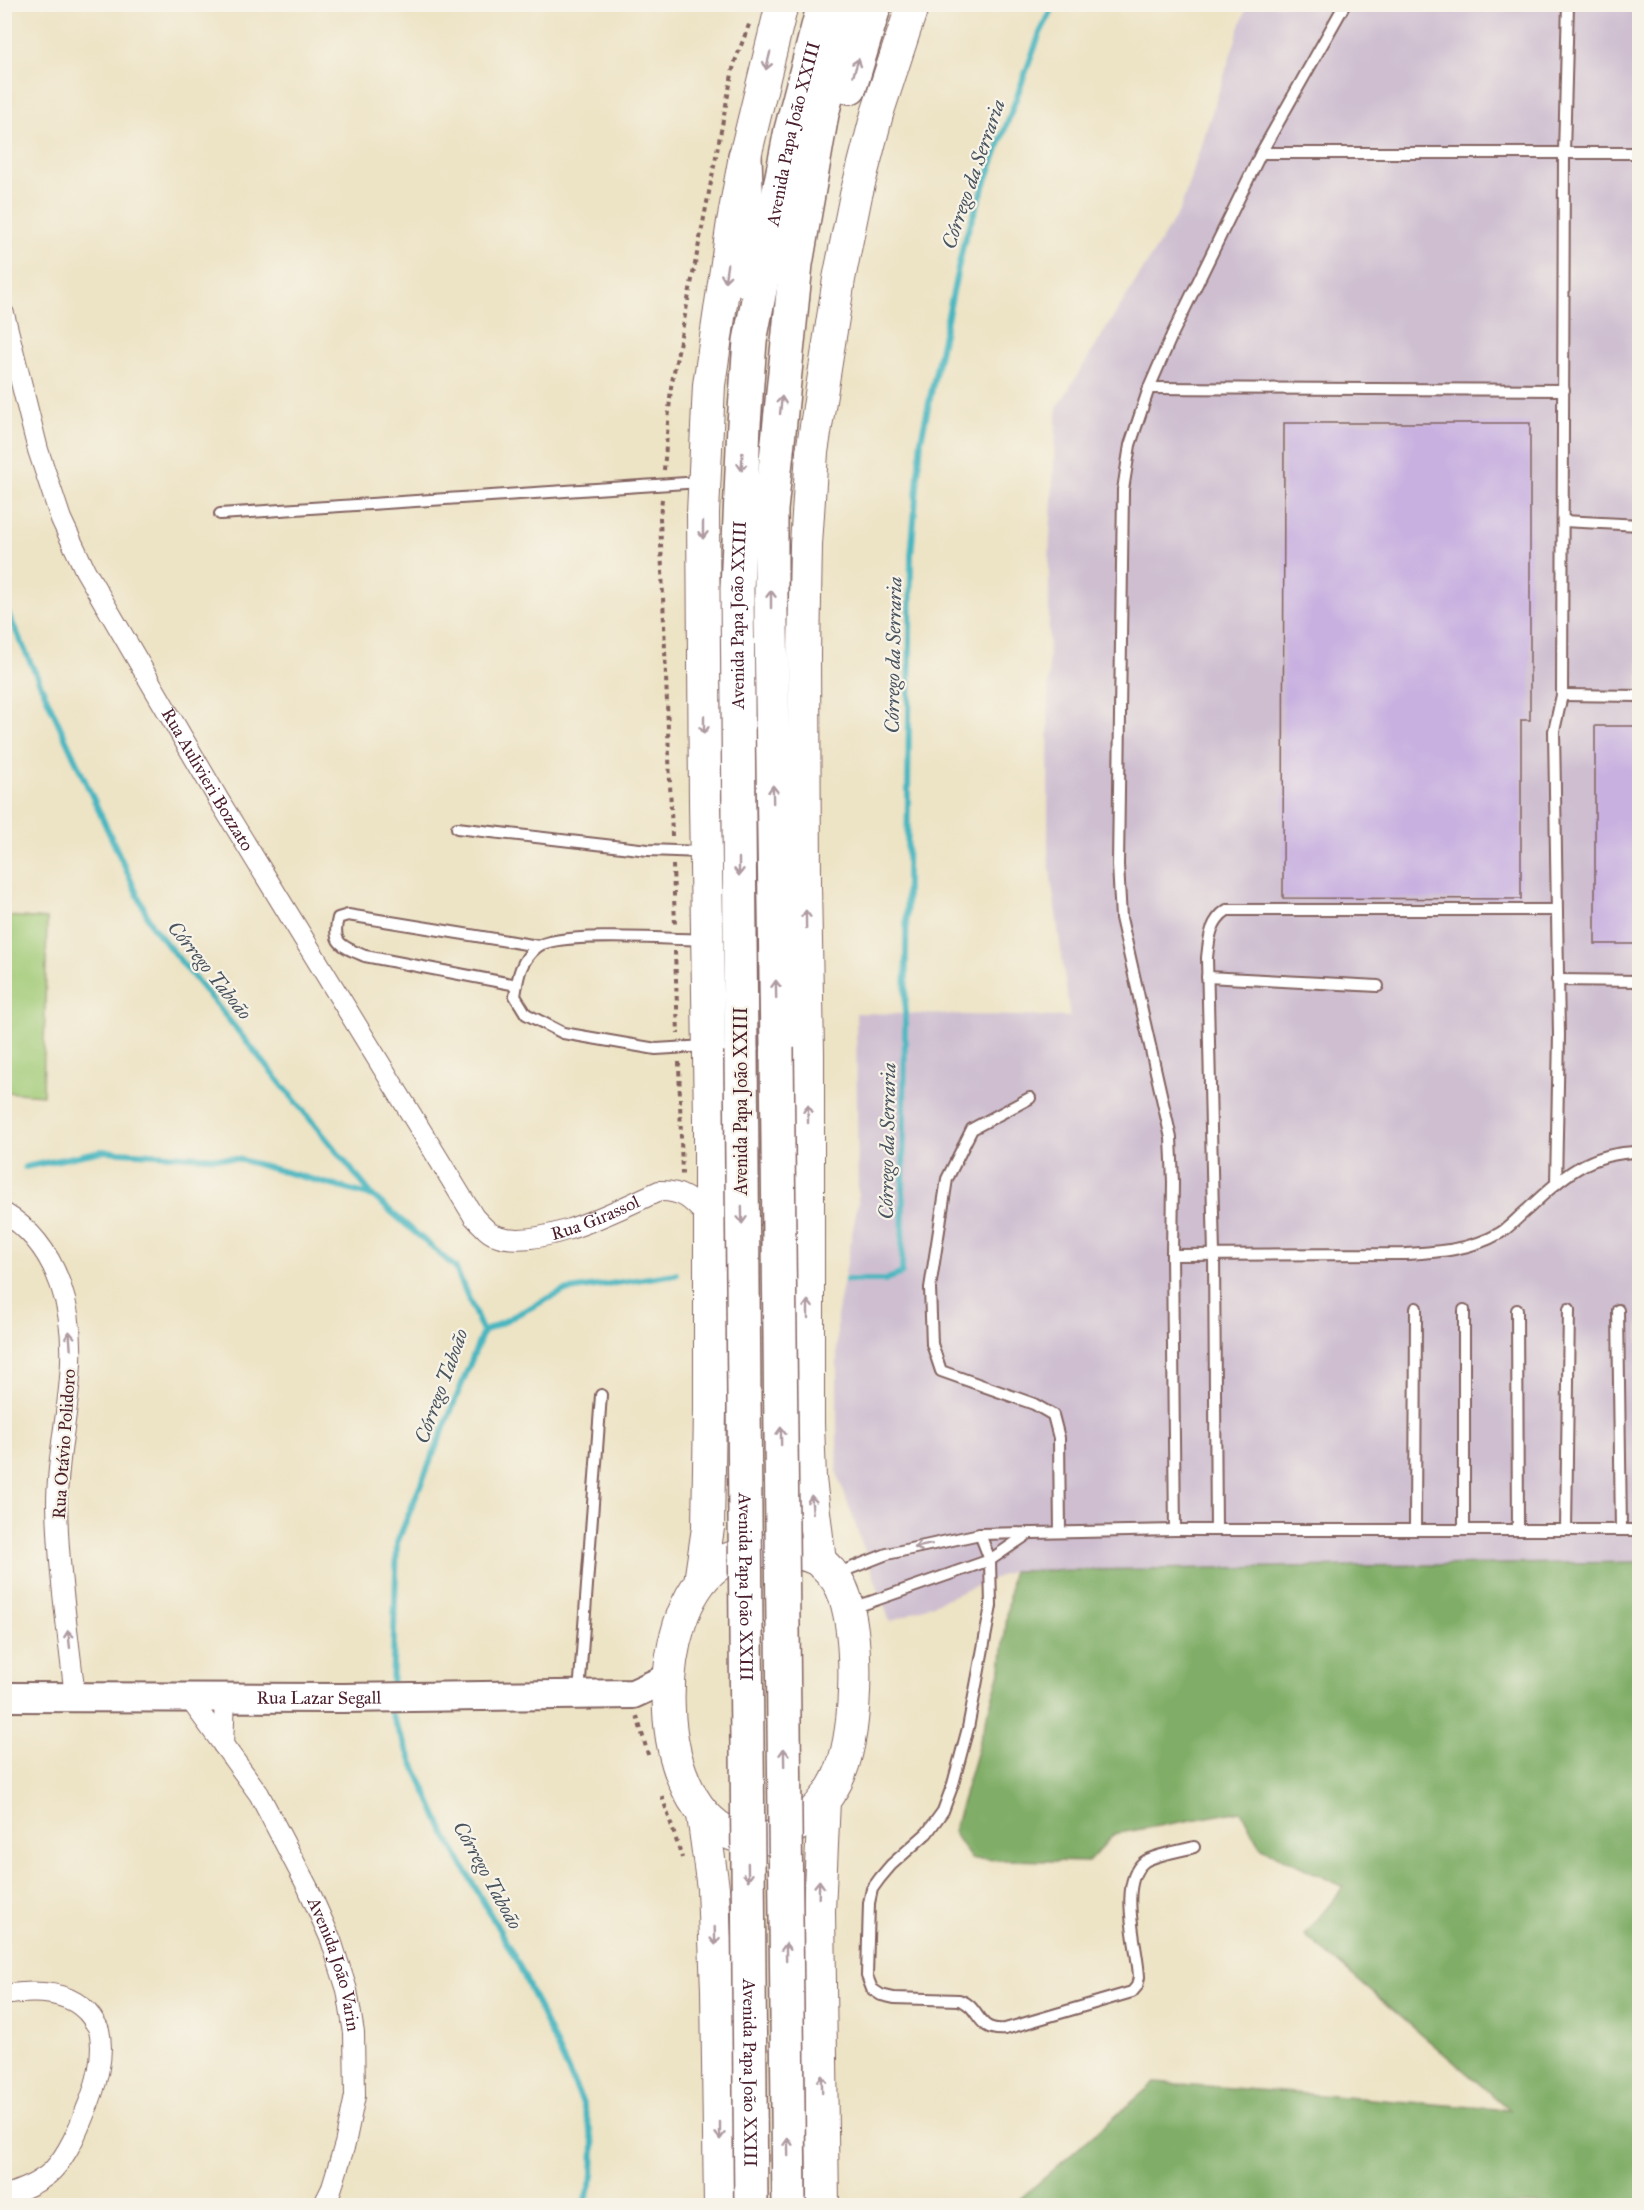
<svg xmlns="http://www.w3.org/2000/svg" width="1644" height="2210" viewBox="0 0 1644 2210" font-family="'IM FELL Great Primer',serif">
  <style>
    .industrial { fill: #cebed0 }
    .green { fill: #a0ca76; stroke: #757450; stroke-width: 1.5 }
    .forest { fill: #80ae67; stroke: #656649; stroke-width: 1.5 }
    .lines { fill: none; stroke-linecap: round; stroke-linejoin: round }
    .stream { stroke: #47b6c0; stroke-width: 6 }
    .building { fill: #c8b0e0 }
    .lane-casing { stroke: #836461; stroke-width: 14 }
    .street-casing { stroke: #836461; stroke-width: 22 }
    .secondary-casing { stroke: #836461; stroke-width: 32 }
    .primary-casing { stroke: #836461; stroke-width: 34 }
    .highway-casing { stroke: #836461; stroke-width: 36 }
    .path { stroke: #836461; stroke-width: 4; stroke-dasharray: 4.5 4.5; stroke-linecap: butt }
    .lane { stroke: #fff; stroke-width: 10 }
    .street { stroke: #fff; stroke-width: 20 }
    .secondary { stroke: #fff; stroke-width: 28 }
    .primary { stroke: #fff; stroke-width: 32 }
    .highway { stroke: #fff; stroke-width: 33 }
    .highway-bridge-casing { stroke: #836461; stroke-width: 36; stroke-linecap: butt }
    .highway-bridge { stroke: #fff; stroke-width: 33 }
    .oneway { stroke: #ae9aa0 }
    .labels { text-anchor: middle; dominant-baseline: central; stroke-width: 4.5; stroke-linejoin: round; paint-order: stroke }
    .street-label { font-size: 18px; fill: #4a1f2b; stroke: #f7f3e8 }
    .water-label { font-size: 20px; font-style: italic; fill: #49545f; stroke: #f7f3e8 }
  </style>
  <rect width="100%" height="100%" fill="#f7f3e8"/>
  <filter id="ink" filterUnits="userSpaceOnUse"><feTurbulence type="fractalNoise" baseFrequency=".0167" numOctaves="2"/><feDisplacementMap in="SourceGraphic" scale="12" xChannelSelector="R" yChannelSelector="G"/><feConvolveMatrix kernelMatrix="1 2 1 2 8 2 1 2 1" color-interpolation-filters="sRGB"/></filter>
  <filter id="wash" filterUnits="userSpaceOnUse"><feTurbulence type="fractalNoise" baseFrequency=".008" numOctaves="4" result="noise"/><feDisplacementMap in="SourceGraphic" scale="24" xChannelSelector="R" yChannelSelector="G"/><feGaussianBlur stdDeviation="1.35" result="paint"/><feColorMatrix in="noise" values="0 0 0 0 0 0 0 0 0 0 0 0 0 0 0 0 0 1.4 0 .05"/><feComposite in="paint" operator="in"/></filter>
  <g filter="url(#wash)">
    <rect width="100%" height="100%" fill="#ede3c5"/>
    <polygon class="industrial" points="1247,5 1639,5 1639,1562 1012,1571 890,1622 837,1473 837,1317 858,1202 856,1013 1070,1017 1048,855 1049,555 1057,408 1180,210"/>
    <polygon class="green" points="5,916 47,919 43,1095 5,1092"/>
    <polygon class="forest" points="1639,1562 1639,2205 1013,2205 1155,2082 1510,2110 1305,1935 1344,1887 1260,1847 1241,1811 1114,1834 1088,1862 971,1859 953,1832 1001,1669 1012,1571"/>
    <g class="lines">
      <g class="stream">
        <polyline points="4,605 152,926 373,1196 455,1267 483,1332 397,1543 392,1690"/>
        <polyline points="25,1167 102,1151 238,1159 372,1196"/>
        <polyline points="847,1280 885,1280 902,1273 911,556 921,440 964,241 1040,33 1055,4"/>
        <polyline points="483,1332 563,1291 676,1274"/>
        <polyline points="392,1703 391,1714 444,1832 519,1965 582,2101 594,2144 593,2176 583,2206"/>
      </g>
    </g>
    <g id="blocks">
      <g class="building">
        <polygon points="1284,423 1530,423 1530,720 1521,720 1521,899 1283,898"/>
        <rect x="1595" y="726" width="45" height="218"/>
      </g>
    </g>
  </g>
  <g filter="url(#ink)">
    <use href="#blocks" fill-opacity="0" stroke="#836461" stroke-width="1.5"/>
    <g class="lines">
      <defs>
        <g id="lane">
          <polyline points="1261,153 1640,153"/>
          <polyline points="1149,388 1564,390"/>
          <polyline points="220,514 701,482"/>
          <polyline points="1563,521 1640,525"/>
          <polyline points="1562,695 1640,696"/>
          <polyline points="457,828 648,850 702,852"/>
          <path d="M704 940C674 939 557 931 537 947 520 961 518 976 515 996L526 1014 563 1033 656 1049 706 1046"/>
          <polyline points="1207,977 1378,986"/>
          <polyline points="1557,980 1640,981"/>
          <path d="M517 985 365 956C343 947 331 944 338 918L348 915 538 946"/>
          <polyline points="1030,1098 972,1129 947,1179 930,1288 932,1344 941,1371 1034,1404 1053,1415 1059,1438 1060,1532"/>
          <polyline points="1556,1184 1559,1035 1554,731 1562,695 1564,153 1568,4"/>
          <path d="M1172 1255 1406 1254C1438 1252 1471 1250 1500 1233 1510 1227 1519 1216 1528 1209 1563 1176 1589 1152 1640 1152"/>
          <polyline points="1517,1310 1518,1530"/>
          <polyline points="1618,1310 1621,1530"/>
          <polyline points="1175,1530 1172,1255 1173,1182 1171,1138 1121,918 1118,865 1123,490 1130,445 1149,388 1172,335 1261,153 1345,4"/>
          <path d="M1216 1530 1214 1255 1207 958C1209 939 1210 921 1227 910H1555"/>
          <polyline points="1415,1530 1416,1308"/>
          <polyline points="1464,1530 1464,1310"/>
          <polyline points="1566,1530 1569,1309"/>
          <path d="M980 1534 990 1560 991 1606 968 1728 953 1784 943 1811 927 1833 891 1865 880 1878 872 1889 869 1903 867 1976 872 1989 881 1995 894 1998 959 2000C981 2006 975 2032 1005 2029L1132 1992 1137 1986 1139 1977C1138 1948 1117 1883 1144 1862 1153 1855 1181 1851 1194 1847"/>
          <polyline points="836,1574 887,1554 980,1534 1175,1530 1640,1530"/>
          <polyline points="850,1609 990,1560 1028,1534"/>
          <polyline points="579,1694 601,1395"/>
        </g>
        <g id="street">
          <path id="s1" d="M4 314 38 450 61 519 85 570 220 802 474 1217C480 1223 488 1233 495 1235 538 1252 619 1209 659 1191 685 1190 694 1203 710 1220"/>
          <path d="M4 1213C60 1246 76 1315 70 1377 67 1419 57 1460 57 1503 58 1568 68 1633 75 1697"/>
          <path id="s2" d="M189 1698 259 1794 308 1888 331 1940 347 1990 354 2033 355 2096 345 2144 331 2190 323 2206"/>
          <polyline points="223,1745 225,1698"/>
          <path d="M4 1995C35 1990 73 1990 92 2018 94 2022 98 2026 99 2030 105 2055 96 2087 86 2110 78 2130 68 2154 53 2170 40 2183 21 2190 4 2196"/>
        </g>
        <g id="secondary">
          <path id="s3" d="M4 1697 343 1698 633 1694 668 1678"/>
        </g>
        <g id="primary">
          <path d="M770 1550C786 1552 809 1552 822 1563 832 1572 841 1584 845 1597 859 1642 858 1737 837 1780 827 1800 810 1818 791 1829 776 1838 757 1842 739 1837 649 1809 649 1614 718 1565 734 1554 752 1552 770 1550Z"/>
          <polyline points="820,1562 810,1479 808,1423 808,1053 805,884 804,653 806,545 812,452 839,279 856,195 877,114 913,4"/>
          <polyline points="700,1582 708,1528 710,1409 710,1120 705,802 703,513 709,385 733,222 745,156 782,4"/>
          <polyline points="703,1815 713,1888 717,1990 720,2206"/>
          <polyline points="823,2206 819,1911 824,1800"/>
        </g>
        <g id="highway">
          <polyline points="850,87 875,4"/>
          <polyline points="745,156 749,282"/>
          <polyline points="777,1048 771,624 771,510 796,264 822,114 850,4"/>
          <path id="s4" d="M741 1051 737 589 744 424 750 341 791 130 824 4"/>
        </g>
      </defs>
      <use href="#lane" class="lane-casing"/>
      <use href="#street" class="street-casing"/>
      <use href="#secondary" class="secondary-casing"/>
      <use href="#primary" class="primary-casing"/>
      <use href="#highway" class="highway-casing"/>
      <g class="path">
        <polyline points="664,470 671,387 734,64 750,22"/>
        <polyline points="662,499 660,517 672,836"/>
        <polyline points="673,865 675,926"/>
        <polyline points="675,951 678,1034"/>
        <polyline points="679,1062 682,1175"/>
        <polyline points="637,1716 649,1758"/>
        <polyline points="662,1796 682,1858"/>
      </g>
      <use href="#lane" class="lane"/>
      <use href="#street" class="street"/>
      <use href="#secondary" class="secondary"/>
      <use href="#primary" class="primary"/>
      <use href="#highway" class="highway"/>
      <defs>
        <g id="highway-bridge">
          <polyline points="777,1048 789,2206"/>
          <path id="s5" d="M741 1051 751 2206"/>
        </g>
      </defs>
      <use href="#highway-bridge" class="highway-bridge-casing"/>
      <use href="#highway-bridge" class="highway-bridge"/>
    </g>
    <defs><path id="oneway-shaft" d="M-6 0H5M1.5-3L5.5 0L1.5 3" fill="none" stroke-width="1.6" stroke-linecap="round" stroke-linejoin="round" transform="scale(1.5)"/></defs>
    <g class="oneway">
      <use href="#oneway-shaft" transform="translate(768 61) rotate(104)"/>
      <use href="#oneway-shaft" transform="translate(856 67) rotate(-73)"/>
      <use href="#oneway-shaft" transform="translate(726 273) rotate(98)"/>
      <use href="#oneway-shaft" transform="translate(781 405) rotate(-84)"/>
      <use href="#oneway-shaft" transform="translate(742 462) rotate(92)"/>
      <use href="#oneway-shaft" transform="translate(703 530) rotate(90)"/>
      <use href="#oneway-shaft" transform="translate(771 599) rotate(-90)"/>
      <use href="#oneway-shaft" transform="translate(704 725) rotate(90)"/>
      <use href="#oneway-shaft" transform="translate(773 794) rotate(-91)"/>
      <use href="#oneway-shaft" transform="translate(739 867) rotate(90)"/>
      <use href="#oneway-shaft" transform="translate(806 919) rotate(-91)"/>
      <use href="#oneway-shaft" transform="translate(776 989) rotate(-91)"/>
      <use href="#oneway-shaft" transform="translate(808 1114) rotate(-90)"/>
      <use href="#oneway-shaft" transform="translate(742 1215) rotate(89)"/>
      <use href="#oneway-shaft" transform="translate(808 1309) rotate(-90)"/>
      <use href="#oneway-shaft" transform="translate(70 1340) rotate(-94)"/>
      <use href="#oneway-shaft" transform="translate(781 1436) rotate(-91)"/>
      <use href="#oneway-shaft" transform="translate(812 1504) rotate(-95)"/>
      <use href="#oneway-shaft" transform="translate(923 1546) rotate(168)"/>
      <use href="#oneway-shaft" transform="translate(69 1639) rotate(-96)"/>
      <use href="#oneway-shaft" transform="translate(784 1757) rotate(-91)"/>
      <use href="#oneway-shaft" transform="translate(748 1872) rotate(89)"/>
      <use href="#oneway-shaft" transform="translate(819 1889) rotate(-88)"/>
      <use href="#oneway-shaft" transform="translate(715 1936) rotate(88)"/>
      <use href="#oneway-shaft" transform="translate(786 1952) rotate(-91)"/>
      <use href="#oneway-shaft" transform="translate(822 2084) rotate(-91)"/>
      <use href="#oneway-shaft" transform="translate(720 2131) rotate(90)"/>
      <use href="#oneway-shaft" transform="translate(788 2147) rotate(-91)"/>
    </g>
  </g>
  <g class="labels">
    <g class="street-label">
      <text stroke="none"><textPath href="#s4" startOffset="922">Avenida Papa João XXIII</textPath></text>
      <text stroke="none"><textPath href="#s4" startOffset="436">Avenida Papa João XXIII</textPath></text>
      <text stroke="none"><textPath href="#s1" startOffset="512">Rua Aulivieri Bozzato</textPath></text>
      <text transform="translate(741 1101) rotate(-90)">Avenida Papa João XXIII</text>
      <text stroke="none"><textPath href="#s1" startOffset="1156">Rua Girassol</textPath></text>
      <text transform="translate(64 1444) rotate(-86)">Rua Otávio Polidoro</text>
      <text stroke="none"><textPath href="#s5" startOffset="536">Avenida Papa João XXIII</textPath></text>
      <text stroke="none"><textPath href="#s3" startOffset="315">Rua Lazar Segall</textPath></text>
      <text stroke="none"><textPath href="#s2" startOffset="306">Avenida João Varin</textPath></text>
      <text stroke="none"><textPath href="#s5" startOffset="1022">Avenida Papa João XXIII</textPath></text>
    </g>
    <g class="water-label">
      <text transform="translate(973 174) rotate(-71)">Córrego da Serraria</text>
      <text transform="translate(893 655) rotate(-89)">Córrego da Serraria</text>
      <text transform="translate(210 970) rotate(51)">Córrego Taboão</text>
      <text transform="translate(887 1141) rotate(-89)">Córrego da Serraria</text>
      <text transform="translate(441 1386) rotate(-70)">Córrego Taboão</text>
      <text transform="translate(488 1875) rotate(61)">Córrego Taboão</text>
    </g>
  </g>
  <rect width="1644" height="2210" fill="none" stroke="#f7f3e8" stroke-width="24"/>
</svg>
